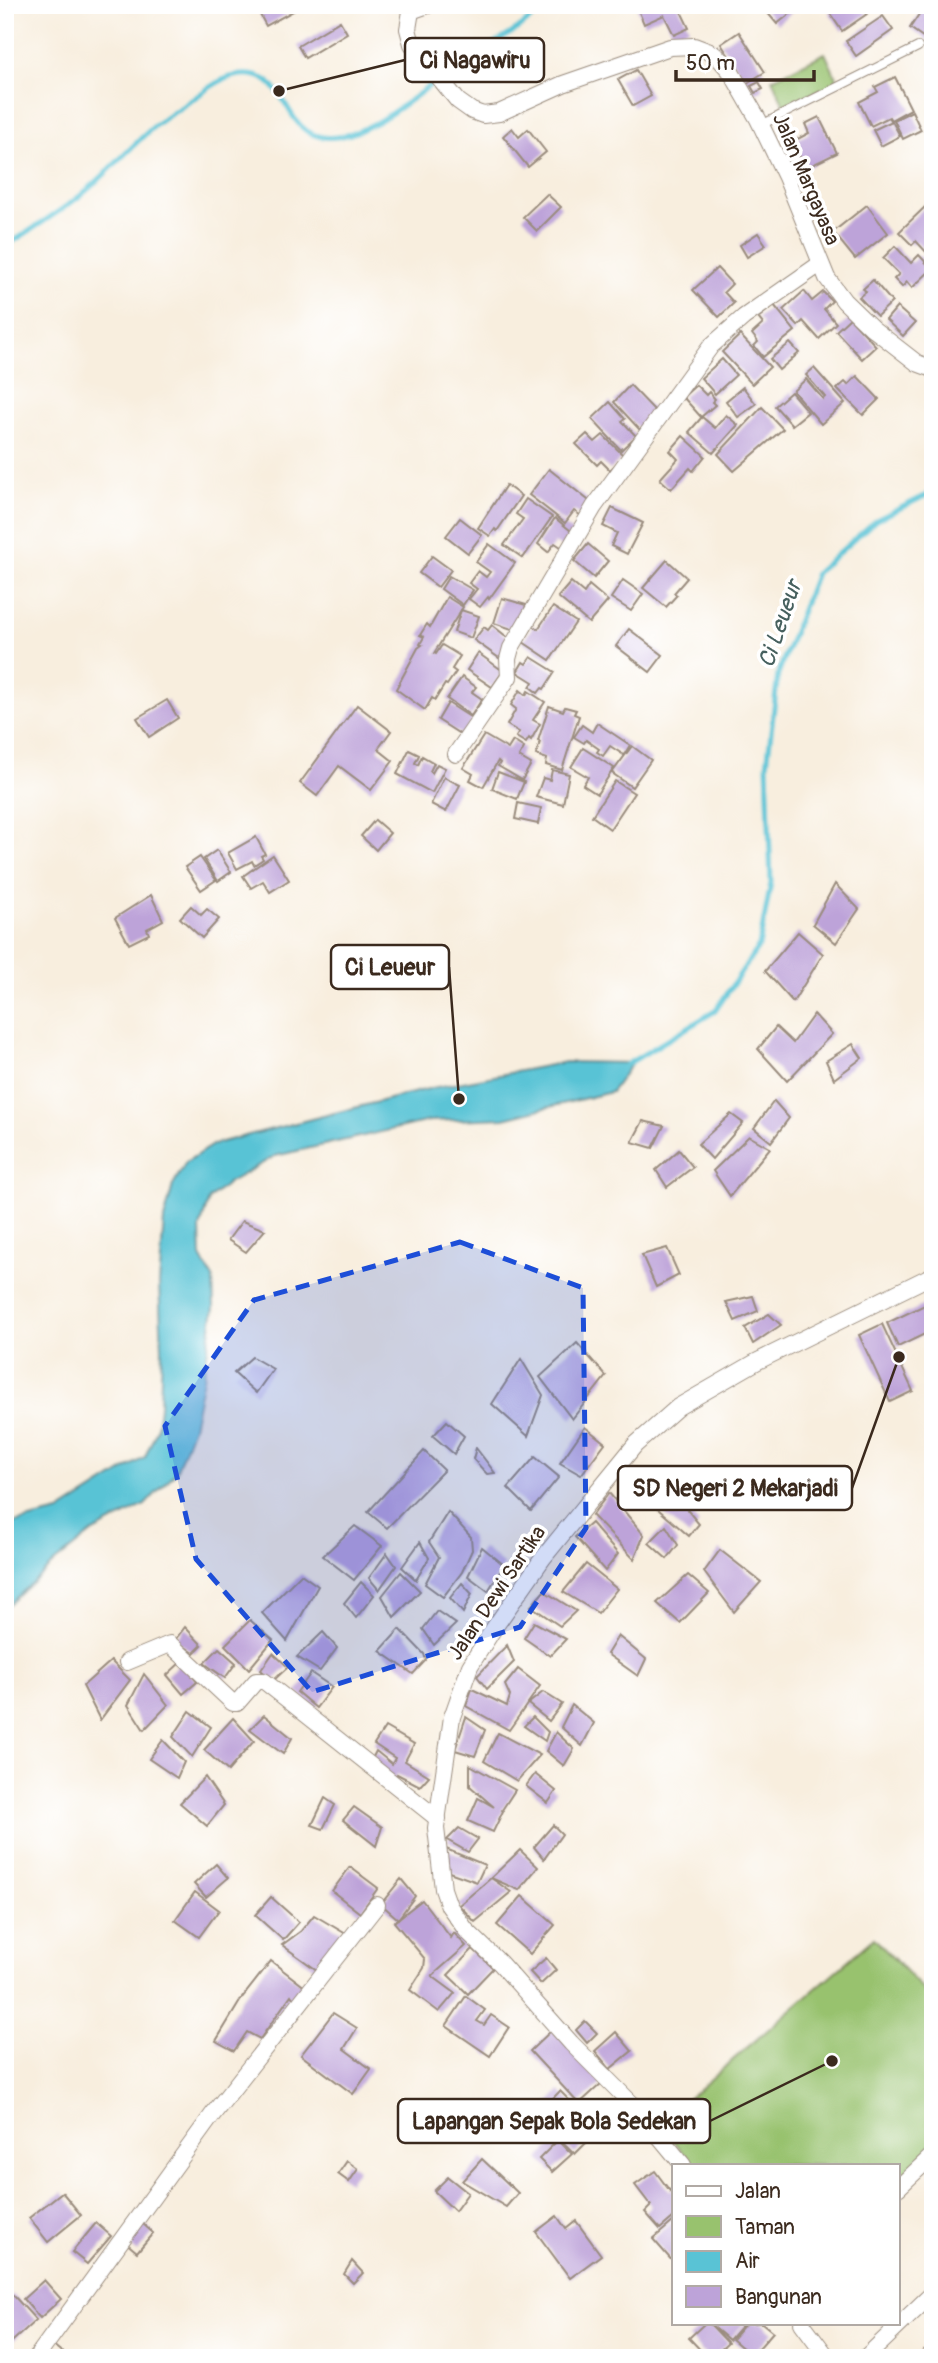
<svg xmlns="http://www.w3.org/2000/svg" width="938" height="2363" viewBox="0 0 938 2363" font-family="Pangolin,sans-serif">
  <style>
    .green { fill: #98c26e; stroke: #6a7646; stroke-width: 2 }
    .water { fill: #59c3d5; stroke: #4a767a; stroke-width: 2 }
    .lines { fill: none; stroke-linecap: round; stroke-linejoin: round }
    .stream { stroke: #59c3d5; stroke-width: 5 }
    .building { fill: #bda3d9 }
    .service-casing { stroke: #9a8c7e; stroke-width: 10 }
    .minor-casing { stroke: #9a8c7e; stroke-width: 18 }
    .service { stroke: #fff; stroke-width: 8 }
    .minor { stroke: #fff; stroke-width: 16 }
    .marked { fill: #1d4ed8; fill-opacity: 0.2; stroke: #1d4ed8; stroke-width: 5; stroke-dasharray: 14 9; stroke-linejoin: round }
    .labels { text-anchor: middle; dominant-baseline: central; stroke-width: 7; stroke-linejoin: round; paint-order: stroke }
    .street-label { font-size: 21px; fill: #3b2a1e; stroke: #fff }
    .water-label { font-size: 23px; font-style: italic; fill: #46605e; stroke: #fff }
    .leader { fill: none; stroke: #3b2a1e; stroke-width: 2.5 }
    .callout-dot { fill: #3b2a1e; stroke: #fff; stroke-width: 2.5 }
    .callout { fill: #fff; stroke: #3b2a1e; stroke-width: 2.5 }
    .callout-label { font-size: 23px; text-anchor: middle; font-weight: bold; fill: #3b2a1e }
  </style>
  <rect width="100%" height="100%" fill="#fff"/>
  <filter id="ink" filterUnits="userSpaceOnUse"><feTurbulence type="fractalNoise" baseFrequency=".0143" numOctaves="2"/><feDisplacementMap in="SourceGraphic" scale="14" xChannelSelector="R" yChannelSelector="G"/><feConvolveMatrix kernelMatrix="1 2 1 2 8 2 1 2 1" color-interpolation-filters="sRGB"/></filter>
  <filter id="wash" filterUnits="userSpaceOnUse"><feTurbulence type="fractalNoise" baseFrequency=".00686" numOctaves="4" result="noise"/><feDisplacementMap in="SourceGraphic" scale="28" xChannelSelector="R" yChannelSelector="G"/><feGaussianBlur stdDeviation="1.57" result="paint"/><feColorMatrix in="noise" values="0 0 0 0 0 0 0 0 0 0 0 0 0 0 0 0 0 1.4 0 .05"/><feComposite in="paint" operator="in"/></filter>
  <g filter="url(#wash)">
    <rect width="100%" height="100%" fill="#f8eede"/>
    <g class="green">
      <polygon points="825,53 838,81 785,107 772,79"/>
      <polygon points="874,1938 933,2000 933,2144 918,2164 898,2181 898,2165 693,2165 660,2123"/>
    </g>
    <polygon class="water" points="566,1062 632,1063 611,1092 504,1118 429,1121 275,1156 228,1183 209,1199 200,1228 201,1257 213,1278 214,1308 204,1374 193,1427 176,1472 145,1505 93,1532 55,1562 5,1608 5,1525 59,1512 145,1457 157,1429 160,1407 162,1348 159,1284 164,1220 173,1185 186,1162 214,1144 432,1088"/>
    <g class="lines">
      <g class="stream">
        <path d="M5 247C29 231 53 216 76 199 106 177 129 147 158 123 169 115 182 107 193 99 206 90 219 79 235 76 283 66 282 118 310 133 352 155 422 90 454 67 472 54 494 45 513 32 525 24 536 15 546 5"/>
        <polyline points="626,1065 715,1011 759,946 771,883 767,765 778,674 816,573 876,520 933,492"/>
      </g>
    </g>
    <g id="blocks">
      <g class="building">
        <polygon points="268,5 304,5 266,26 258,11"/>
        <polygon points="636,5 678,5 689,28 674,35 664,15 644,24"/>
        <polygon points="761,5 801,5 777,24"/>
        <polygon points="839,5 861,5 867,14 842,31 829,12"/>
        <polygon points="925,5 933,5 933,44 910,28"/>
        <polygon points="883,16 893,30 856,56 846,41"/>
        <polygon points="340,21 347,33 305,58 298,46"/>
        <polygon points="739,32 765,72 747,83 721,44"/>
        <polygon points="636,70 651,96 633,106 618,80"/>
        <polygon points="895,77 911,109 891,120 889,117 871,126 859,102 878,92 875,87"/>
        <polygon points="759,82 763,89 755,93 751,86"/>
        <polygon points="912,111 921,130 903,139 894,120"/>
        <polygon points="819,117 837,153 806,168 792,142 809,133 805,124"/>
        <polygon points="892,121 900,136 881,146 873,130"/>
        <polygon points="512,128 519,137 528,129 546,152 528,167 503,136"/>
        <polygon points="547,194 561,207 537,231 523,217"/>
        <polygon points="867,205 888,233 855,259 833,232"/>
        <polygon points="927,205 933,212 933,251 929,255 916,241 912,245 899,232"/>
        <polygon points="758,233 766,245 747,257 740,245"/>
        <polygon points="895,246 911,263 919,255 932,269 912,288 907,282 902,287 894,279 899,274 883,258"/>
        <polygon points="717,268 732,284 724,292 734,303 719,317 693,290"/>
        <polygon points="873,280 892,302 877,316 859,297 866,291 863,289"/>
        <polygon points="804,291 812,301 823,292 832,301 824,309 836,323 819,339 803,321 798,326 783,310"/>
        <polygon points="774,305 795,331 763,357 754,346 758,342 752,334 763,324 758,318"/>
        <polygon points="897,307 915,323 903,336 886,320"/>
        <polygon points="850,318 876,346 862,359 836,331"/>
        <polygon points="740,335 770,367 752,384 722,352"/>
        <polygon points="790,343 799,353 779,370 770,359"/>
        <polygon points="722,359 736,375 715,394 701,378"/>
        <polygon points="814,368 845,403 821,424 793,391 806,379 823,399 825,397 806,375"/>
        <polygon points="857,376 879,399 863,415 837,389 845,382 848,385"/>
        <polygon points="630,385 657,413 640,430 614,402"/>
        <polygon points="696,385 706,395 709,392 715,399 712,402 715,405 701,417 683,397"/>
        <polygon points="743,387 756,404 738,417 726,401"/>
        <polygon points="791,392 808,412 792,425 775,406"/>
        <polygon points="610,402 625,419 622,421 636,436 621,450 592,419"/>
        <polygon points="762,407 783,429 734,471 718,454"/>
        <polygon points="726,415 738,425 713,453 689,432 702,417 715,428"/>
        <polygon points="587,434 595,442 603,435 624,456 610,470 601,461 597,465 576,444"/>
        <polygon points="683,436 705,456 693,471 690,468 671,489 660,479 678,459 670,451"/>
        <polygon points="549,469 593,504 583,517 574,511 565,523 529,495"/>
        <polygon points="506,485 521,496 497,531 495,529 490,536 478,528"/>
        <polygon points="526,499 552,517 523,558 504,545 523,519 516,514"/>
        <polygon points="612,508 643,523 627,554 611,546 617,533 603,526"/>
        <polygon points="460,518 482,535 468,553 446,536"/>
        <polygon points="555,518 576,535 564,549 555,543 548,552 538,544"/>
        <polygon points="489,544 515,563 489,599 488,597 480,607 469,599 477,589 469,583 478,571 486,577 490,572 476,562"/>
        <polygon points="588,544 608,561 594,578 574,561"/>
        <polygon points="432,556 451,570 438,587 419,573"/>
        <polygon points="667,560 687,578 674,593 677,595 666,607 643,588"/>
        <polygon points="449,576 473,590 463,605 441,589"/>
        <polygon points="623,580 643,594 631,611 611,598"/>
        <polygon points="571,582 584,593 589,585 608,601 589,623 558,597"/>
        <polygon points="447,597 463,607 434,653 436,654 442,645 460,656 452,669 456,672 447,685 445,684 435,700 432,698 425,710 396,689 418,648 422,645 420,644 424,637 420,635 427,624 430,627"/>
        <polygon points="502,598 526,605 518,631 494,623"/>
        <polygon points="553,607 576,622 550,660 523,642 533,626 538,629"/>
        <polygon points="461,610 479,616 471,638 454,632"/>
        <polygon points="492,625 512,641 499,658 474,640 484,627 488,630"/>
        <polygon points="629,629 663,655 650,672 616,646"/>
        <polygon points="478,653 503,671 492,687 467,670"/>
        <polygon points="531,657 555,672 544,689 542,688 538,693 530,687 533,682 517,672 523,662 526,664"/>
        <polygon points="462,677 476,687 472,692 482,699 471,716 447,699"/>
        <polygon points="520,690 526,695 528,691 545,702 533,720 540,724 531,740 529,738 526,743 516,737 519,732 507,725 516,709 511,705"/>
        <polygon points="167,700 178,718 149,737 137,718"/>
        <polygon points="448,703 473,719 463,736 438,720"/>
        <polygon points="357,705 391,731 378,749 393,761 371,790 339,766 317,796 300,783"/>
        <polygon points="549,706 563,711 565,707 576,710 574,714 579,716 562,770 546,765 547,759 536,755 540,742 538,741"/>
        <polygon points="597,723 630,745 624,755 610,746 603,756 597,752 599,749 586,740 584,743 574,737 582,725 592,732"/>
        <polygon points="484,735 508,749 513,741 524,748 519,757 531,764 522,780 498,766 500,763 498,761 483,787 470,780 473,774 463,768"/>
        <polygon points="632,746 651,760 632,787 612,773"/>
        <polygon points="583,748 614,768 597,794 583,785 588,777 571,767"/>
        <polygon points="409,750 419,755 415,763 418,765 422,756 434,763 430,771 432,773 437,764 445,768 432,793 397,774"/>
        <polygon points="552,770 569,774 563,804 536,797 543,778 550,780"/>
        <polygon points="498,772 524,782 517,799 492,789"/>
        <polygon points="444,777 460,785 446,812 431,804"/>
        <polygon points="615,781 634,793 610,829 592,816"/>
        <polygon points="518,803 541,808 538,824 515,819"/>
        <polygon points="375,820 390,833 376,850 361,836"/>
        <polygon points="256,837 265,854 261,856 263,859 254,865 252,861 237,869 228,853"/>
        <polygon points="217,850 231,872 218,881 204,859"/>
        <polygon points="273,855 289,880 270,892 263,881 251,888 243,876"/>
        <polygon points="200,857 216,880 201,890 185,867"/>
        <polygon points="835,884 859,909 836,943 813,924"/>
        <polygon points="151,895 163,920 147,929 149,934 129,944 115,918"/>
        <polygon points="191,906 201,915 207,909 219,919 202,938 180,918"/>
        <polygon points="798,932 823,954 793,1002 765,971"/>
        <polygon points="814,1014 832,1034 787,1081 758,1049 776,1027 793,1043"/>
        <polygon points="853,1044 862,1058 834,1079 826,1061"/>
        <polygon points="774,1101 789,1118 771,1142 754,1128"/>
        <polygon points="731,1114 743,1123 712,1159 698,1144"/>
        <polygon points="643,1121 664,1126 653,1148 632,1142"/>
        <polygon points="749,1136 770,1148 730,1196 713,1171"/>
        <polygon points="679,1150 693,1167 667,1187 656,1170"/>
        <polygon points="242,1221 265,1230 246,1252 228,1240"/>
        <polygon points="667,1248 679,1275 656,1287 642,1255"/>
        <polygon points="753,1296 758,1311 735,1321 726,1302"/>
        <polygon points="933,1301 933,1330 898,1347 887,1323"/>
        <polygon points="769,1314 781,1325 753,1344 745,1328"/>
        <polygon points="882,1324 913,1391 890,1402 859,1335"/>
        <polygon points="577,1343 606,1376 572,1419 540,1377"/>
        <polygon points="252,1357 273,1369 256,1393 234,1373"/>
        <polygon points="521,1359 543,1395 528,1436 492,1404"/>
        <polygon points="447,1421 464,1436 454,1454 433,1436"/>
        <polygon points="585,1427 605,1443 581,1475 560,1463"/>
        <polygon points="476,1448 495,1473 487,1474 473,1459"/>
        <polygon points="424,1451 444,1470 387,1528 368,1512"/>
        <polygon points="535,1457 559,1477 531,1511 508,1488"/>
        <polygon points="669,1488 699,1524 689,1536 651,1503"/>
        <polygon points="609,1493 644,1535 634,1559 592,1515"/>
        <polygon points="448,1512 471,1537 472,1550 462,1572 443,1597 425,1584 439,1557 429,1542"/>
        <polygon points="591,1523 618,1554 605,1571 575,1537"/>
        <polygon points="355,1526 382,1546 354,1580 323,1556"/>
        <polygon points="666,1526 678,1545 667,1559 649,1543"/>
        <polygon points="420,1542 429,1558 416,1580 402,1567"/>
        <polygon points="482,1547 504,1565 488,1591 468,1576"/>
        <polygon points="720,1550 761,1582 734,1612 704,1572"/>
        <polygon points="387,1553 396,1566 379,1590 369,1578"/>
        <polygon points="586,1564 617,1589 598,1613 563,1592"/>
        <polygon points="401,1572 420,1591 394,1617 382,1596"/>
        <polygon points="301,1574 318,1586 287,1641 262,1613"/>
        <polygon points="688,1575 709,1593 680,1623 657,1603"/>
        <polygon points="361,1582 374,1595 356,1618 344,1603"/>
        <polygon points="462,1583 472,1594 463,1613 450,1598"/>
        <polygon points="544,1591 576,1611 560,1626 531,1606"/>
        <polygon points="437,1611 456,1624 434,1645 423,1629"/>
        <polygon points="250,1620 273,1640 249,1669 225,1645"/>
        <polygon points="534,1622 566,1639 550,1656 524,1638"/>
        <polygon points="185,1627 202,1645 194,1653 175,1640"/>
        <polygon points="400,1629 424,1654 426,1660 413,1674 380,1651"/>
        <polygon points="323,1632 337,1648 320,1671 297,1657"/>
        <polygon points="618,1636 646,1659 638,1676 607,1654"/>
        <polygon points="507,1645 514,1662 487,1689 477,1676"/>
        <polygon points="219,1648 236,1663 225,1678 204,1663"/>
        <polygon points="273,1653 288,1667 273,1681 261,1670"/>
        <polygon points="111,1661 130,1680 100,1720 83,1686"/>
        <polygon points="181,1662 197,1682 183,1694 167,1675"/>
        <polygon points="518,1669 540,1686 509,1730 466,1706 472,1689 507,1706 510,1696 505,1685"/>
        <polygon points="311,1673 332,1687 316,1708 297,1692"/>
        <polygon points="144,1674 168,1705 144,1730 128,1705"/>
        <polygon points="543,1692 562,1704 549,1721 528,1704"/>
        <polygon points="572,1705 594,1723 582,1746 561,1727"/>
        <polygon points="190,1711 211,1727 192,1757 173,1737"/>
        <polygon points="264,1715 292,1738 283,1754 250,1729"/>
        <polygon points="466,1717 485,1730 475,1756 455,1750"/>
        <polygon points="533,1717 548,1732 545,1741 524,1726"/>
        <polygon points="233,1718 254,1741 228,1771 204,1750"/>
        <polygon points="385,1727 414,1744 405,1761 429,1776 420,1786 397,1774 394,1781 370,1763 376,1751 392,1764 395,1758 374,1744"/>
        <polygon points="556,1732 574,1749 564,1766 546,1751"/>
        <polygon points="498,1733 540,1755 517,1781 484,1761"/>
        <polygon points="163,1740 184,1762 177,1778 149,1759"/>
        <polygon points="470,1765 515,1790 502,1810 503,1811 493,1832 468,1821 478,1798 494,1807 470,1786"/>
        <polygon points="535,1774 556,1791 548,1803 526,1786"/>
        <polygon points="205,1777 224,1805 207,1826 180,1803"/>
        <polygon points="325,1798 335,1805 323,1829 312,1825"/>
        <polygon points="354,1807 382,1827 376,1846 343,1820"/>
        <polygon points="553,1825 562,1834 544,1859 534,1847"/>
        <polygon points="459,1828 478,1839 468,1852 447,1840"/>
        <polygon points="446,1849 485,1865 477,1882 449,1872"/>
        <polygon points="520,1850 538,1867 519,1890 491,1878"/>
        <polygon points="216,1864 228,1878 206,1897 194,1884"/>
        <polygon points="350,1867 378,1888 360,1913 332,1891"/>
        <polygon points="491,1878 511,1892 475,1922 459,1905"/>
        <polygon points="401,1879 415,1896 398,1919 381,1904"/>
        <polygon points="195,1892 219,1910 199,1937 175,1920"/>
        <polygon points="522,1896 555,1925 530,1954 497,1925"/>
        <polygon points="271,1897 299,1922 283,1940 255,1915"/>
        <polygon points="422,1900 451,1938 454,1933 466,1946 432,1976 455,1993 439,2012 410,1990 424,1968 425,1959 394,1922"/>
        <polygon points="314,1915 346,1934 321,1973 282,1945 301,1931"/>
        <polygon points="473,1949 493,1968 468,1994 448,1975"/>
        <polygon points="546,1958 556,1970 541,1984 530,1972"/>
        <polygon points="271,1961 306,1988 296,2002 291,1995 260,2039 247,2032 234,2051 216,2041 242,1998"/>
        <polygon points="466,1996 485,2010 477,2021 484,2025 491,2015 509,2027 490,2056 446,2026"/>
        <polygon points="333,2013 357,2028 344,2049 371,2069 353,2094 301,2055"/>
        <polygon points="585,2021 597,2033 587,2043 576,2030"/>
        <polygon points="553,2029 602,2083 579,2104 530,2051"/>
        <polygon points="616,2032 632,2051 610,2069 595,2051"/>
        <polygon points="560,2091 587,2118 585,2128 596,2133 575,2154 536,2116"/>
        <polygon points="558,2140 572,2154 552,2172 539,2159"/>
        <polygon points="482,2159 518,2193 506,2207 462,2181"/>
        <polygon points="347,2161 358,2169 349,2182 338,2174"/>
        <polygon points="655,2171 670,2191 674,2186 674,2217 660,2229 645,2212 651,2206 635,2185"/>
        <polygon points="448,2177 468,2193 455,2211 434,2191"/>
        <polygon points="62,2192 81,2215 48,2242 29,2218"/>
        <polygon points="557,2216 566,2229 576,2221 601,2255 570,2278 536,2232"/>
        <polygon points="674,2221 674,2263 653,2239"/>
        <polygon points="96,2223 111,2236 87,2264 72,2252"/>
        <polygon points="142,2223 153,2233 137,2252 125,2242"/>
        <polygon points="352,2261 363,2273 353,2283 344,2274"/>
        <polygon points="44,2280 61,2299 40,2318 23,2299"/>
        <polygon points="5,2294 8,2297 13,2295 36,2320 5,2348"/>
        <polygon points="705,2323 709,2323 728,2343 712,2358 708,2358 689,2338"/>
        <polygon points="709,2323 744,2323 729,2340"/>
        <polygon points="746,2323 762,2323 773,2332 752,2356 732,2339"/>
        <polygon points="53,2345 69,2358 43,2358"/>
        <polygon points="926,2349 933,2358 916,2358"/>
      </g>
    </g>
  </g>
  <g filter="url(#ink)">
    <use href="#blocks" fill-opacity="0" stroke="#9a8c7e" stroke-width="2"/>
    <g class="lines">
      <defs>
        <polyline id="service" points="761,125 918,47"/>
        <g id="minor">
          <polyline points="409,5 411,11 408,29 412,44 458,101 472,111 483,115 499,113 563,84 670,47 694,46 715,54 731,72 758,119 786,177 827,278 844,301 872,328 917,363 933,369"/>
          <polyline points="411,11 428,5"/>
          <polyline points="456,754 509,677 508,659 511,648 594,507 711,346 744,317 820,264"/>
          <polyline points="127,1662 170,1644 233,1703 237,1703 256,1681 264,1681 438,1819"/>
          <polyline points="683,2165 634,2106 571,2043 500,1963 466,1930 449,1906 443,1889 436,1828 452,1717 470,1666 494,1628 543,1558 635,1445 678,1407 756,1362 933,1275"/>
          <polyline points="898,2188 933,2155"/>
          <polyline points="802,2323 828,2358"/>
          <polyline points="36,2358 213,2114 377,1905"/>
          <polyline points="865,2358 933,2293"/>
        </g>
      </defs>
      <use href="#service" class="service-casing"/>
      <use href="#minor" class="minor-casing"/>
      <use href="#service" class="service"/>
      <use href="#minor" class="minor"/>
    </g>
  </g>
  <path class="marked" d="M460 1242 583 1288 586 1528 520 1627 312 1692 196 1559 165 1426 254 1300Z"/>
  <g class="labels">
    <g class="street-label">
      <text transform="translate(806 179) rotate(67)">Jalan Margayasa</text>
      <text transform="translate(497 1593) rotate(-56)">Jalan Dewi Sartika</text>
    </g>
    <g class="water-label">
      <text transform="translate(780 624) rotate(-71)">Ci Leueur</text>
    </g>
  </g>
  <path class="leader" d="M279 91L405 60M459 1099L449 967M899 1357L852 1488M832 2061L710 2121"/>
  <g class="callout-dot">
    <circle cx="279" cy="91" r="7"/>
    <circle cx="459" cy="1099" r="7"/>
    <circle cx="899" cy="1357" r="7"/>
    <circle cx="832" cy="2061" r="7"/>
  </g>
  <g class="callout">
    <rect x="405" y="38" width="139" height="44" rx="7"/>
    <rect x="331" y="945" width="118" height="44" rx="7"/>
    <rect x="618" y="1466" width="234" height="44" rx="7"/>
    <rect x="398" y="2099" width="312" height="44" rx="7"/>
  </g>
  <g class="callout-label">
    <text x="475" y="68">Ci Nagawiru</text>
    <text x="390" y="975">Ci Leueur</text>
    <text x="735" y="1496">SD Negeri 2 Mekarjadi</text>
    <text x="554" y="2129">Lapangan Sepak Bola Sedekan</text>
  </g>
  <rect width="938" height="2363" fill="none" stroke="#fff" stroke-width="28"/>
  <rect x="672" y="2164" width="228" height="161" fill="#ffffff" stroke="#b1aaa5" stroke-width="2"/>
  <rect x="686" y="2186" width="35" height="10" fill="#ffffff" stroke="#b1aaa5" stroke-width="2"/>
  <text x="735" y="2198" font-size="21" fill="#3b2a1e">Jalan</text>
  <rect x="686" y="2216" width="35" height="21" fill="#98c26e" stroke="#b1aaa5" stroke-width="2"/>
  <text x="735" y="2234" font-size="21" fill="#3b2a1e">Taman</text>
  <rect x="686" y="2251" width="35" height="21" fill="#59c3d5" stroke="#b1aaa5" stroke-width="2"/>
  <text x="735" y="2268" font-size="21" fill="#3b2a1e">Air</text>
  <rect x="686" y="2286" width="35" height="21" fill="#bda3d9" stroke="#b1aaa5" stroke-width="2"/>
  <text x="735" y="2304" font-size="21" fill="#3b2a1e">Bangunan</text>
  <path d="M676 70v10h138v-10" fill="none" stroke="#3b2a1e" stroke-width="3.5"/>
  <text x="686" y="70" font-size="21" fill="#3b2a1e" stroke="#ffffff" stroke-width="5" paint-order="stroke">50 m</text>
</svg>
